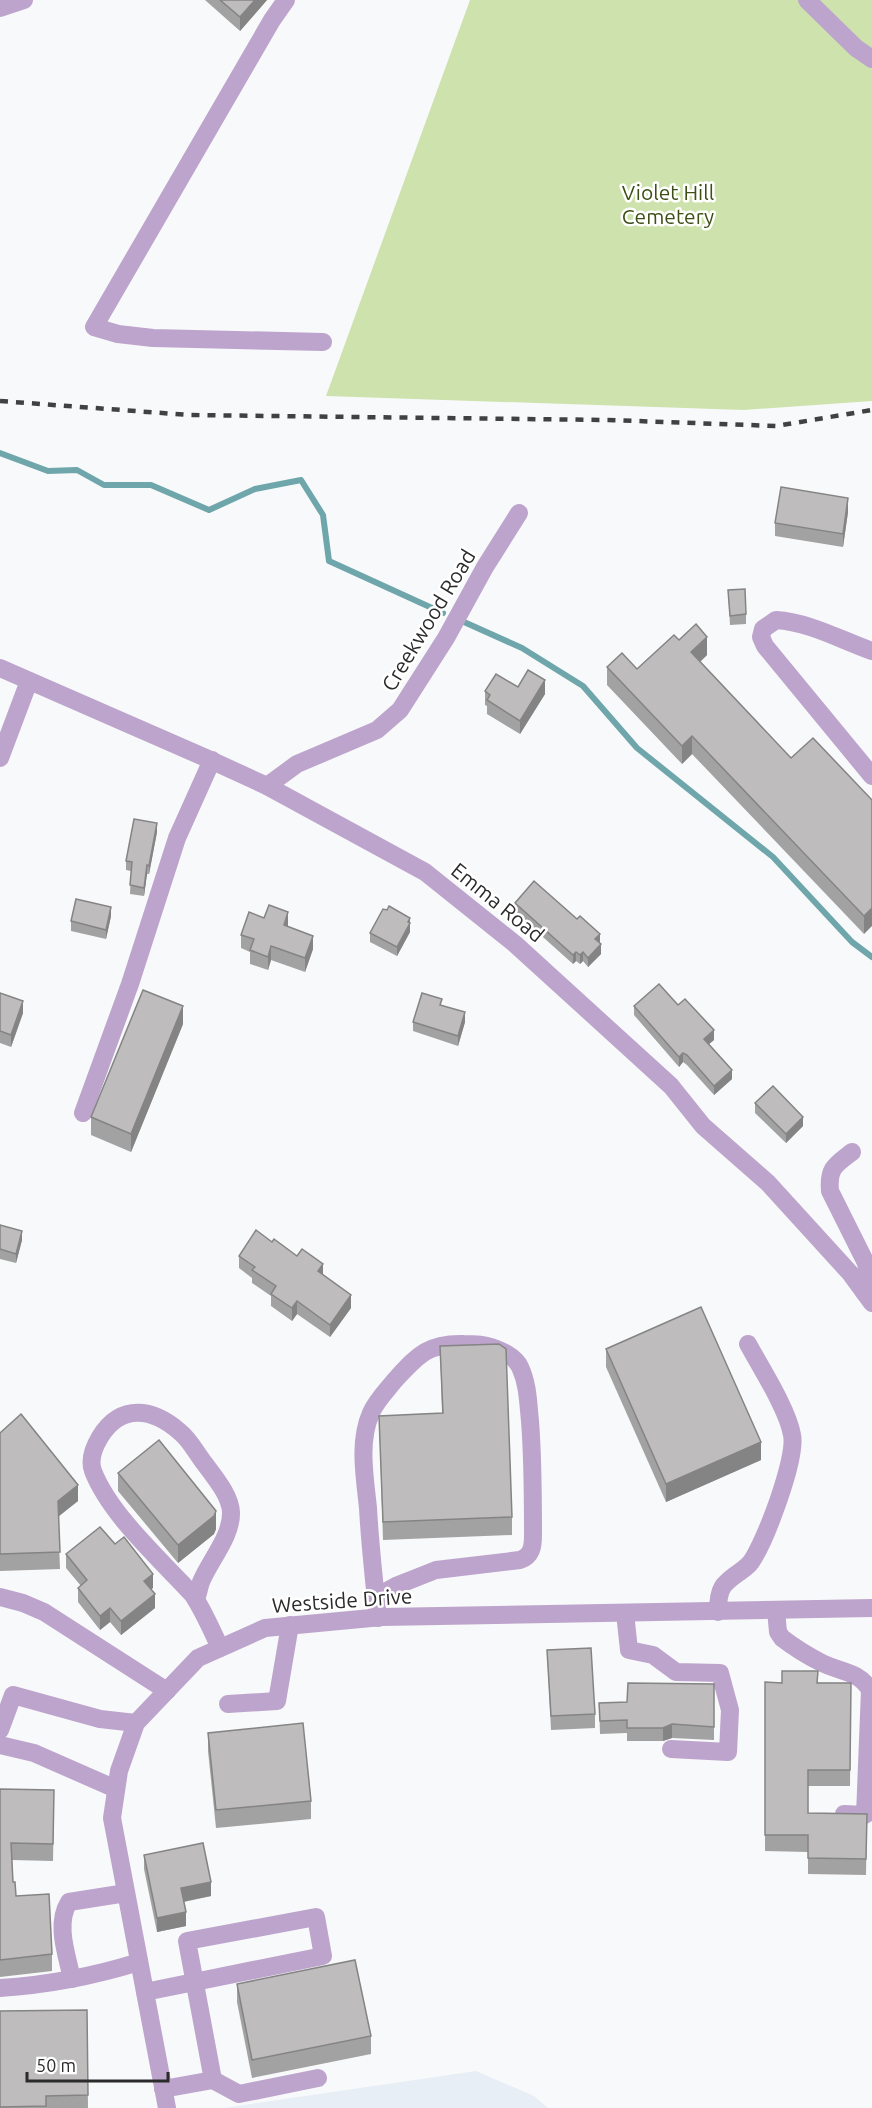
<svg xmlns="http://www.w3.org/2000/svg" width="872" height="2108" viewBox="0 0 872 2108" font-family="Ubuntu,sans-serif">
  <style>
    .built { fill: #e8eef5 }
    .green { fill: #cee2ad }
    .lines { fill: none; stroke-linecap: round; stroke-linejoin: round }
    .stream { stroke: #6fa6ab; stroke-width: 6 }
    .minor { stroke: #bda4cc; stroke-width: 18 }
    .rail { stroke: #414142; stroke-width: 4.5; stroke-dasharray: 8 8; stroke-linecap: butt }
    .wall { fill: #a3a2a2 }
    .shaded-wall { fill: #858484 }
    .building { fill: #bebcbc; stroke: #858484; stroke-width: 1.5 }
    .labels { text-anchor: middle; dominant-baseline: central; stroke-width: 5; stroke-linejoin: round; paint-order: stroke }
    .park-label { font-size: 21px; fill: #3d4f14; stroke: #fff }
    .street-label { font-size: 21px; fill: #2b2b2c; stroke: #fff }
  </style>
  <rect width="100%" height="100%" fill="#f8f9fa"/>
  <polygon class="built" points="476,2071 534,2096 548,2108 224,2108"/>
  <polygon class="green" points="470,0 872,0 872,401 744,410 326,396"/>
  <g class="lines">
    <g class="stream">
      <polyline points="0,453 48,471 77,470 104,485 151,485 209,510 255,489 301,480 323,515 329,561 443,613"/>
      <polyline points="464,622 522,648 583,686 637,748 773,857 852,942 872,957"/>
    </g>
    <g class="minor">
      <polyline points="286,0 272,20 94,327 118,334 153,338 323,342"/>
      <polyline points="807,0 856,48 872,59"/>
      <polyline points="0,8 24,0"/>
      <path d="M872 651C841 640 809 622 776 620L763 629 761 637 765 646 872 776"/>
      <polyline points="0,668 206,758 267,786 425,872 515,944 671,1086 703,1126 768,1183 850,1273 872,1303"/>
      <polyline points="0,758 29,681"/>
      <polyline points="267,786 297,764 377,730 400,710 446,638 485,567 519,513"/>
      <polyline points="83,1113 130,984 177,838 212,760"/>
      <path d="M852 1152C835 1165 828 1168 830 1191L866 1263 869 1282 864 1292"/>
      <polyline points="0,1597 23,1603 44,1612 167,1691"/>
      <path d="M376 1597 398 1585 436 1570 520 1560C532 1556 533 1546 533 1535 533 1497 533 1459 530 1421 528 1402 528 1384 520 1367 515 1356 502 1351 491 1347 482 1344 473 1344 464 1344 428 1343 418 1355 395 1380 387 1390 376 1401 371 1413 358 1442 365 1478 368 1508 370 1545 374 1581 378 1618"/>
      <path d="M196 1600C198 1594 199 1588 201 1582 210 1560 232 1536 231 1512 230 1495 215 1478 205 1464 197 1454 190 1440 180 1432 153 1408 121 1403 100 1437 94 1447 89 1460 93 1471 110 1515 161 1560 193 1595 204 1612 212 1630 220 1648"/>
      <path d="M776 1610 778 1632 782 1638C795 1648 808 1656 822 1663 840 1672 859 1671 870 1690L865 1815 844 1814"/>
      <path d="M718 1612C718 1588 722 1584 741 1571 745 1568 748 1566 751 1562 765 1542 797 1458 792 1435 788 1410 761 1368 748 1344"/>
      <polyline points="625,1613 629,1650 653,1655 676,1672 720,1673 730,1710 728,1752 671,1749"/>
      <polyline points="228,1704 277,1701 290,1625"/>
      <polyline points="0,1730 13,1695 100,1719 136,1723"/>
      <polyline points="0,1745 34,1753 116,1789"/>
      <path d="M72 1979C67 1955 55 1924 69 1902L126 1893"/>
      <path d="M0 1988C48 1985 94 1976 139 1962"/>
      <polyline points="145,1992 323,1956 316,1917 187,1941 213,2080 163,2089"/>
      <polyline points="213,2080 239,2094 318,2078"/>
      <polyline points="167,2108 112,1818 119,1771 136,1723 198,1658 265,1628 382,1617 872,1608"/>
    </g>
    <polyline class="rail" points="0,401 189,415 608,420 776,426 872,410"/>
  </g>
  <g class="wall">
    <polygon points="205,0 267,0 240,31"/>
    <polygon points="848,512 843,547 775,536 775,523"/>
    <polygon points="728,590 746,614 746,624 730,625"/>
    <polygon points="707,655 700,662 791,758 872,800 864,934 692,754 682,764 607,685 607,667 637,669"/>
    <polygon points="518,687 545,694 520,734 487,714 487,706 485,705 485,691"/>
    <polygon points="157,832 149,874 147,874 144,896 130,894 131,871 126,870 126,861"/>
    <polygon points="515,903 600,944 601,954 588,967 583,961 580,964 576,961 573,964 515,912"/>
    <polygon points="387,910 410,918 410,932 397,956 370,942 370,933"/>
    <polygon points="111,916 106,939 71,931 71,921"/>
    <polygon points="264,918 288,926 313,949 305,972 271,960 268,970 250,964 250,952 241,948 241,935"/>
    <polygon points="0,993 23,1013 11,1047 0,1043"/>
    <polygon points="442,1005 465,1022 458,1046 413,1031 413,1022"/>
    <polygon points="678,1005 714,1040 709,1044 732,1079 714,1095 687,1065 683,1062 679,1067 634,1015 634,1006"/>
    <polygon points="183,1024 131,1152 91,1135 91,1117"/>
    <polygon points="755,1103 803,1126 786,1143 755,1113"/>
    <polygon points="0,1227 22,1240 16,1263 0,1259"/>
    <polygon points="272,1242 323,1275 351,1308 330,1337 297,1314 292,1321 271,1306 271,1296 252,1283 252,1278 239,1268 239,1256"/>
    <polygon points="440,1346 512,1517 512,1535 383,1540 379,1416 442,1413"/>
    <polygon points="606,1349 761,1460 666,1502 606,1367"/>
    <polygon points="0,1433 78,1501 58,1516 60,1569 0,1571"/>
    <polygon points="118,1473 216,1529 214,1534 178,1563 118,1491"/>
    <polygon points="115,1544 153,1588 151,1589 155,1608 121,1635 110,1622 100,1630 78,1602 78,1588 81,1586 66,1568 66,1554"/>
    <polygon points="547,1650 595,1714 595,1728 551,1730"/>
    <polygon points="765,1682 851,1683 850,1786 808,1786 808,1813 867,1814 866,1875 808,1874 808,1852 765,1851"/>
    <polygon points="714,1684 714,1740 672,1738 663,1741 627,1741 627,1733 600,1734 599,1703 627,1702"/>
    <polygon points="208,1733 311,1801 311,1819 216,1828 208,1751"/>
    <polygon points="0,1789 54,1807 53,1861 12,1860 13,1882 16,1896 52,1954 52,1971 0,1977"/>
    <polygon points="144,1855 211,1896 184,1902 186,1926 157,1932 144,1869"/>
    <polygon points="237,1984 371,2036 371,2054 252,2078 237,2002"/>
    <polygon points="87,2010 88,2108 0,2108 0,2011"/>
  </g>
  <g class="shaded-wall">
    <polygon points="255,0 267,0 240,31 240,17"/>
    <polygon points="848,498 848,512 843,547 843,534"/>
    <polygon points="707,637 707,655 691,670 691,652"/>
    <polygon points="545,680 545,694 520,734 520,721"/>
    <polygon points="692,736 692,754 682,764 682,746"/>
    <polygon points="157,823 157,832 149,874 149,866"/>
    <polygon points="147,865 147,874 144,896 144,888"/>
    <polygon points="111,907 111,916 106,939 106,930"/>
    <polygon points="872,908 872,926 864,934 864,916"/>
    <polygon points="288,912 288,926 284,939 284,925"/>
    <polygon points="410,918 410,932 397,956 397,947"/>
    <polygon points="600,934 600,943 595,939"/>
    <polygon points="313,936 313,949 305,972 305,958"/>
    <polygon points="601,944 601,954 588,967 588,958"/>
    <polygon points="271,946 271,960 268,970 268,957"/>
    <polygon points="576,952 576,961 573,964 573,955"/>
    <polygon points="583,952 583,961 580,964 580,955"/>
    <polygon points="23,1001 23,1013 11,1047 11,1035"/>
    <polygon points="183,1006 183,1024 131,1152 131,1134"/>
    <polygon points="465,1012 465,1022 458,1046 458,1036"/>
    <polygon points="714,1030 714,1040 704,1048 704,1039"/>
    <polygon points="683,1053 683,1062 679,1067 679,1057"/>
    <polygon points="732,1070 732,1079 714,1095 714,1086"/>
    <polygon points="803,1117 803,1126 786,1143 786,1134"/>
    <polygon points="22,1231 22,1240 16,1263 16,1254"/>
    <polygon points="323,1264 323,1277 318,1271"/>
    <polygon points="351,1295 351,1308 330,1337 330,1325"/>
    <polygon points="297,1301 297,1314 292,1321 292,1308"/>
    <polygon points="761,1442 761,1460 666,1502 666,1484"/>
    <polygon points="78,1485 78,1501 58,1517 58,1501"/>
    <polygon points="216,1511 216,1529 214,1534 178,1563 178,1545"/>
    <polygon points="153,1574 153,1588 144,1594 144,1581"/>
    <polygon points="155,1594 155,1608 121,1635 121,1621"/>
    <polygon points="110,1608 110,1622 100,1630 100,1616"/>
    <polygon points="672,1724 672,1738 663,1741 663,1728"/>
    <polygon points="211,1882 211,1896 181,1902 181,1888"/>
    <polygon points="186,1912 186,1926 157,1932 157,1918"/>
  </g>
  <g class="building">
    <polygon points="220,0 255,0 240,17"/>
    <polygon points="781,487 848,498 843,534 775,523"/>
    <polygon points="745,589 746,614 730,616 728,590"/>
    <polygon points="696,624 707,637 691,652 791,758 813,738 872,800 872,908 864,916 692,736 682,746 607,667 622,653 637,669 674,635 679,640"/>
    <polygon points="528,670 545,680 520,721 487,700 490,695 485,691 496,674 518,687"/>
    <polygon points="134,819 157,823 149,866 147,865 144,888 130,885 132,862 126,861"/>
    <polygon points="534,881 577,919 580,916 600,934 595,939 601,944 588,958 583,952 580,955 576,952 573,955 515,903"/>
    <polygon points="76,899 111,907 106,930 71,921"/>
    <polygon points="269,905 288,912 284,925 313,936 305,958 271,946 268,957 250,950 254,939 241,935 249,912 264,918"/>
    <polygon points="389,906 410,918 408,922 410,923 397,947 370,933 383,909 387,910"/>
    <polygon points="659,984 678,1005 685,999 714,1030 704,1039 732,1070 714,1086 687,1055 683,1053 679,1057 634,1006"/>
    <polygon points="143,990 183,1006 131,1134 91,1117"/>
    <polygon points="0,993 23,1001 11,1035 0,1031"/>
    <polygon points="422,993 442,999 440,1005 465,1012 458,1036 413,1022"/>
    <polygon points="773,1086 803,1117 786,1134 755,1103"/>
    <polygon points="0,1225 22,1231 16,1254 0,1249"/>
    <polygon points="256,1230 272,1242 274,1239 297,1256 302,1249 323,1264 318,1271 351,1295 330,1325 297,1301 292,1308 271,1294 276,1286 252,1270 255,1267 239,1256"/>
    <polygon points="701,1307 761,1442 666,1484 606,1349"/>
    <polygon points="499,1344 506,1349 512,1517 383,1522 379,1416 443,1413 440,1346"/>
    <polygon points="21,1414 78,1485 58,1501 60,1552 0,1554 0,1433"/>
    <polygon points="159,1440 216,1511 214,1516 178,1545 118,1473"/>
    <polygon points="100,1527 115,1544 124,1537 153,1574 144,1581 155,1594 121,1621 110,1608 100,1616 78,1588 87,1580 66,1554"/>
    <polygon points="591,1648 595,1714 551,1716 547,1650"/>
    <polygon points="782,1671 818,1671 817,1683 851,1683 850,1770 808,1770 808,1813 867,1814 866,1859 808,1858 808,1835 765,1835 765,1682 782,1683"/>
    <polygon points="628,1683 714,1684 714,1727 672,1724 663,1728 627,1728 627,1720 600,1721 599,1703 627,1702"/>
    <polygon points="303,1723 311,1801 216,1810 208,1733"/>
    <polygon points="0,1789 54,1790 53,1844 11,1843 13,1882 15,1882 16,1896 49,1894 52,1954 0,1960"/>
    <polygon points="203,1843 211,1882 181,1888 186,1912 157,1918 144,1855"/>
    <polygon points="355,1960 371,2036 252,2060 237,1984"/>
    <polygon points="87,2010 88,2095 46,2096 46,2106 0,2107 0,2011"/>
  </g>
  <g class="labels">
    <g class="park-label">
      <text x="668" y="192">Violet Hill<tspan x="668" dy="24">Cemetery</tspan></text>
    </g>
    <g class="street-label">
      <text transform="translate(428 620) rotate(-59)">Creekwood Road</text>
      <text transform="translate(498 902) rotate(39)">Emma Road</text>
      <text transform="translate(342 1600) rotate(-4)">Westside Drive</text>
    </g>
  </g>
  <path d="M27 2072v9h141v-9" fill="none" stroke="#2b2b2c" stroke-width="3"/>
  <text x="36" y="2072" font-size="18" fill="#2b2b2c" stroke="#ffffff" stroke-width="4.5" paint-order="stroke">50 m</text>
</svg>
